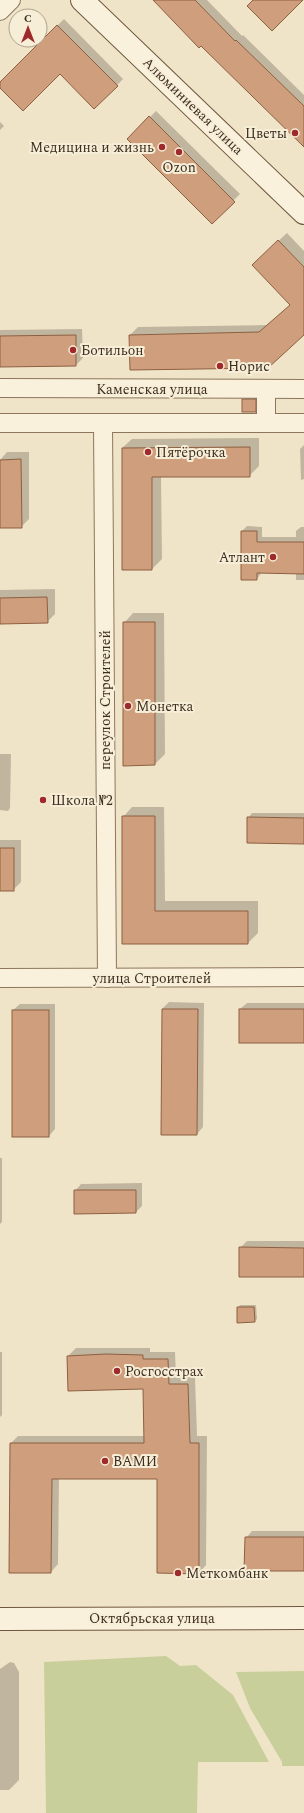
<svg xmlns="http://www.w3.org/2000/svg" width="304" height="1813" viewBox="0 0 304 1813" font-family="Spectral,serif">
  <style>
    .green { fill: #c9cf9b }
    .shadow { fill: #0003 }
    .building { fill: #cf9f7d; stroke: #8d5f41 }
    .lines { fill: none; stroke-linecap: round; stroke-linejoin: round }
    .street-casing { stroke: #8d765c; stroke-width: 20 }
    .secondary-casing { stroke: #6f573f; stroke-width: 24 }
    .street { stroke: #faf1dc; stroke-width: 18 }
    .secondary { stroke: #faf1dc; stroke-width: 22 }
    .poi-dot { fill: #9e2a2b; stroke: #f7eed8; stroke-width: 1.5 }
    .labels { text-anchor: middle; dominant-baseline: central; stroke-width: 4; stroke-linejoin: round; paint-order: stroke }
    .street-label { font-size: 14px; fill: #3d2e20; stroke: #f7eed8 }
    .poi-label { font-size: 14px; fill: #3d2e20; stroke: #f7eed8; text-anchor: start }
  </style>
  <rect width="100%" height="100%" fill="#f0e4c8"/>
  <g class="green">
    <polygon points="166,1656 180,1666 196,1665 233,1695 269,1762 198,1762 197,1813 46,1813 44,1662"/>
    <polygon points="304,1671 304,1766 282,1766 282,1762 250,1708 236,1672"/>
  </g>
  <g class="shadow">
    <polygon points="154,0 207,0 242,36 243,35 304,95 304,136"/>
    <polygon points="64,19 123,79 95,108 60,73 0,86 0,83"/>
    <polygon points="156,111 240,194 212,222 128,139"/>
    <polygon points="0,122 4,126 0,130"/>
    <polygon points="287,233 304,251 304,333 130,335 138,327 268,325 291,304 261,257"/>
    <polygon points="82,329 83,358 76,365 0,366 0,330"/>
    <polygon points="246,398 257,398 257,409 255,412 244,400"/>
    <polygon points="259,438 259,466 249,476 161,476 162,559 152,569 122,448 132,439"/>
    <polygon points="304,445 304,479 301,480 300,449"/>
    <polygon points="7,452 29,452 29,519 21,527 0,527 0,460"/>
    <polygon points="247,526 262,527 262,537 296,537 296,531 301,527 304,527 304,580 296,580 296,572 262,572 257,579 242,579 242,531"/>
    <polygon points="55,589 55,614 47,622 0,623 0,590"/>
    <polygon points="133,613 164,613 165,754 155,764 124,765 124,623"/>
    <polygon points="0,754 11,754 10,808 8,811 0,810"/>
    <polygon points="132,807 164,807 165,901 258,901 258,933 248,943 123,943 123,817"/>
    <polygon points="252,813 304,813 304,843 248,818"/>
    <polygon points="0,840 21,840 21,882 13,890 0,890"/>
    <polygon points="169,1002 204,1003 203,1127 197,1134 162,1009"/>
    <polygon points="247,1003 304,1003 304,1042 240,1009"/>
    <polygon points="20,1004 55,1004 55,1129 49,1136 13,1010"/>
    <polygon points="0,1158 2,1158 2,1222 0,1224"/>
    <polygon points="142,1183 142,1206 136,1212 75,1191 81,1184"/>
    <polygon points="247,1241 304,1241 304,1276 240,1248"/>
    <polygon points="240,1305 256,1305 257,1319 254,1322 238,1308"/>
    <polygon points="76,1348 150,1348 150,1352 175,1352 176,1377 195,1377 197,1436 207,1436 206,1565 199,1573 158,1478 59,1478 58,1564 51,1572 11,1443 18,1436 145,1436 144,1388 68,1356"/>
    <polygon points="0,1352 2,1352 2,1415 0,1417"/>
    <polygon points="252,1531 304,1531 304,1570 246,1538"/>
    <polygon points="10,1662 14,1663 19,1672 19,1780 9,1790 0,1790 0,1669"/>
  </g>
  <g class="building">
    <polygon points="153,0 195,0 235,41 236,40 304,106 304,147 201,46 199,48"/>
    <polygon points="253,0 303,0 272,31 247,6"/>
    <polygon points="57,25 118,86 94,109 60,74 23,111 0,88 0,82"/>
    <polygon points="149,116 235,202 212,224 127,139"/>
    <polygon points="278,240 304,267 304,335 268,368 130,370 129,335 259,332 290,305 252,265"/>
    <polygon points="76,335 76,366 0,367 0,336"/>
    <rect x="242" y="399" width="14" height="13"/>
    <polygon points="250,447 250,477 152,477 152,570 122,570 122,448"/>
    <polygon points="21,459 22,528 0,528 0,460"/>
    <polygon points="241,531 257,531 257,542 304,542 304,574 257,573 257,580 241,580"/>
    <polygon points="47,597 48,623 0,624 0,598"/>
    <polygon points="123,622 155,622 155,765 123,766"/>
    <polygon points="122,816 155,816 155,911 248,911 248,944 122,944"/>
    <polygon points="247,817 304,818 304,844 247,843"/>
    <rect x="0" y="848" width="14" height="43"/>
    <polygon points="162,1009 198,1009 197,1135 161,1135"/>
    <rect x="239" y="1009" width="65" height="34"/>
    <rect x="12" y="1010" width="37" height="127"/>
    <polygon points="74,1190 136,1190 136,1213 74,1214"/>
    <polygon points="239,1247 304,1248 304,1277 239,1277"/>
    <polygon points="237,1307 254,1307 255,1322 237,1323"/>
    <polygon points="106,1354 143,1355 143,1359 168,1359 169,1384 188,1384 190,1443 199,1443 199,1574 157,1573 157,1479 52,1479 51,1573 9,1573 10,1443 144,1443 143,1389 68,1391 67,1356"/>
    <polygon points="245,1537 304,1537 304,1571 244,1571"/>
  </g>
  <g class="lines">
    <defs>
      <g id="street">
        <polyline points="0,11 11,0"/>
        <polyline points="0,388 304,389"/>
        <polyline points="266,389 266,423"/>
        <polyline points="0,423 304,423"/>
        <polyline points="103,423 107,978"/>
        <polyline points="0,978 304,977"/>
      </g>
      <g id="secondary">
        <polyline points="82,0 304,213"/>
        <polyline points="0,1619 304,1618"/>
      </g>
    </defs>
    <use href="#street" class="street-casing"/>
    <use href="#secondary" class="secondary-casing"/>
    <use href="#street" class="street"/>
    <use href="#secondary" class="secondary"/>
  </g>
  <g class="poi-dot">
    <circle cx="295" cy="133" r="4"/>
    <circle cx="162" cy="147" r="4"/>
    <circle cx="179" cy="152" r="4"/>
    <circle cx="73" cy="350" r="4"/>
    <circle cx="220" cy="366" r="4"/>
    <circle cx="148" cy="452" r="4"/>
    <circle cx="273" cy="557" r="4"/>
    <circle cx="128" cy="706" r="4"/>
    <circle cx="43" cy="800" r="4"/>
    <circle cx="117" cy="1371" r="4"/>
    <circle cx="105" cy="1461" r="4"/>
    <circle cx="178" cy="1573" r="4"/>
  </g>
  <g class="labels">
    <g class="street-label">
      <text transform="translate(193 106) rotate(44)">Алюминиевая улица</text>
      <text x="152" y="389">Каменская улица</text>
      <text transform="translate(105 700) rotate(-90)">переулок Строителей</text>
      <text x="152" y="978">улица Строителей</text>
      <text x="152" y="1618">Октябрьская улица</text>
    </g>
    <g class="poi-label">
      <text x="287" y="133" text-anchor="end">Цветы</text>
      <text x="154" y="147" text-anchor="end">Медицина и жизнь</text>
      <text x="179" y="167" text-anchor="middle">Ozon</text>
      <text x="81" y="350">Ботильон</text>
      <text x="228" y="366">Норис</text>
      <text x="156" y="452">Пятёрочка</text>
      <text x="265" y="557" text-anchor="end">Атлант</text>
      <text x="136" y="706">Монетка</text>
      <text x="51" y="800">Школа №2</text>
      <text x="125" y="1371">Росгосстрах</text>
      <text x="113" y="1461">ВАМИ</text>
      <text x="186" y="1573">Меткомбанк</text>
    </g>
  </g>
  <g transform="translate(28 28)"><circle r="19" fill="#f7eed8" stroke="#ada18e"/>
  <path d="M0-3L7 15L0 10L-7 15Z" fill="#9e2a2b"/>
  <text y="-6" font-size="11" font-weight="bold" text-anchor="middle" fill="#3d2e20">С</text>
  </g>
</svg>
